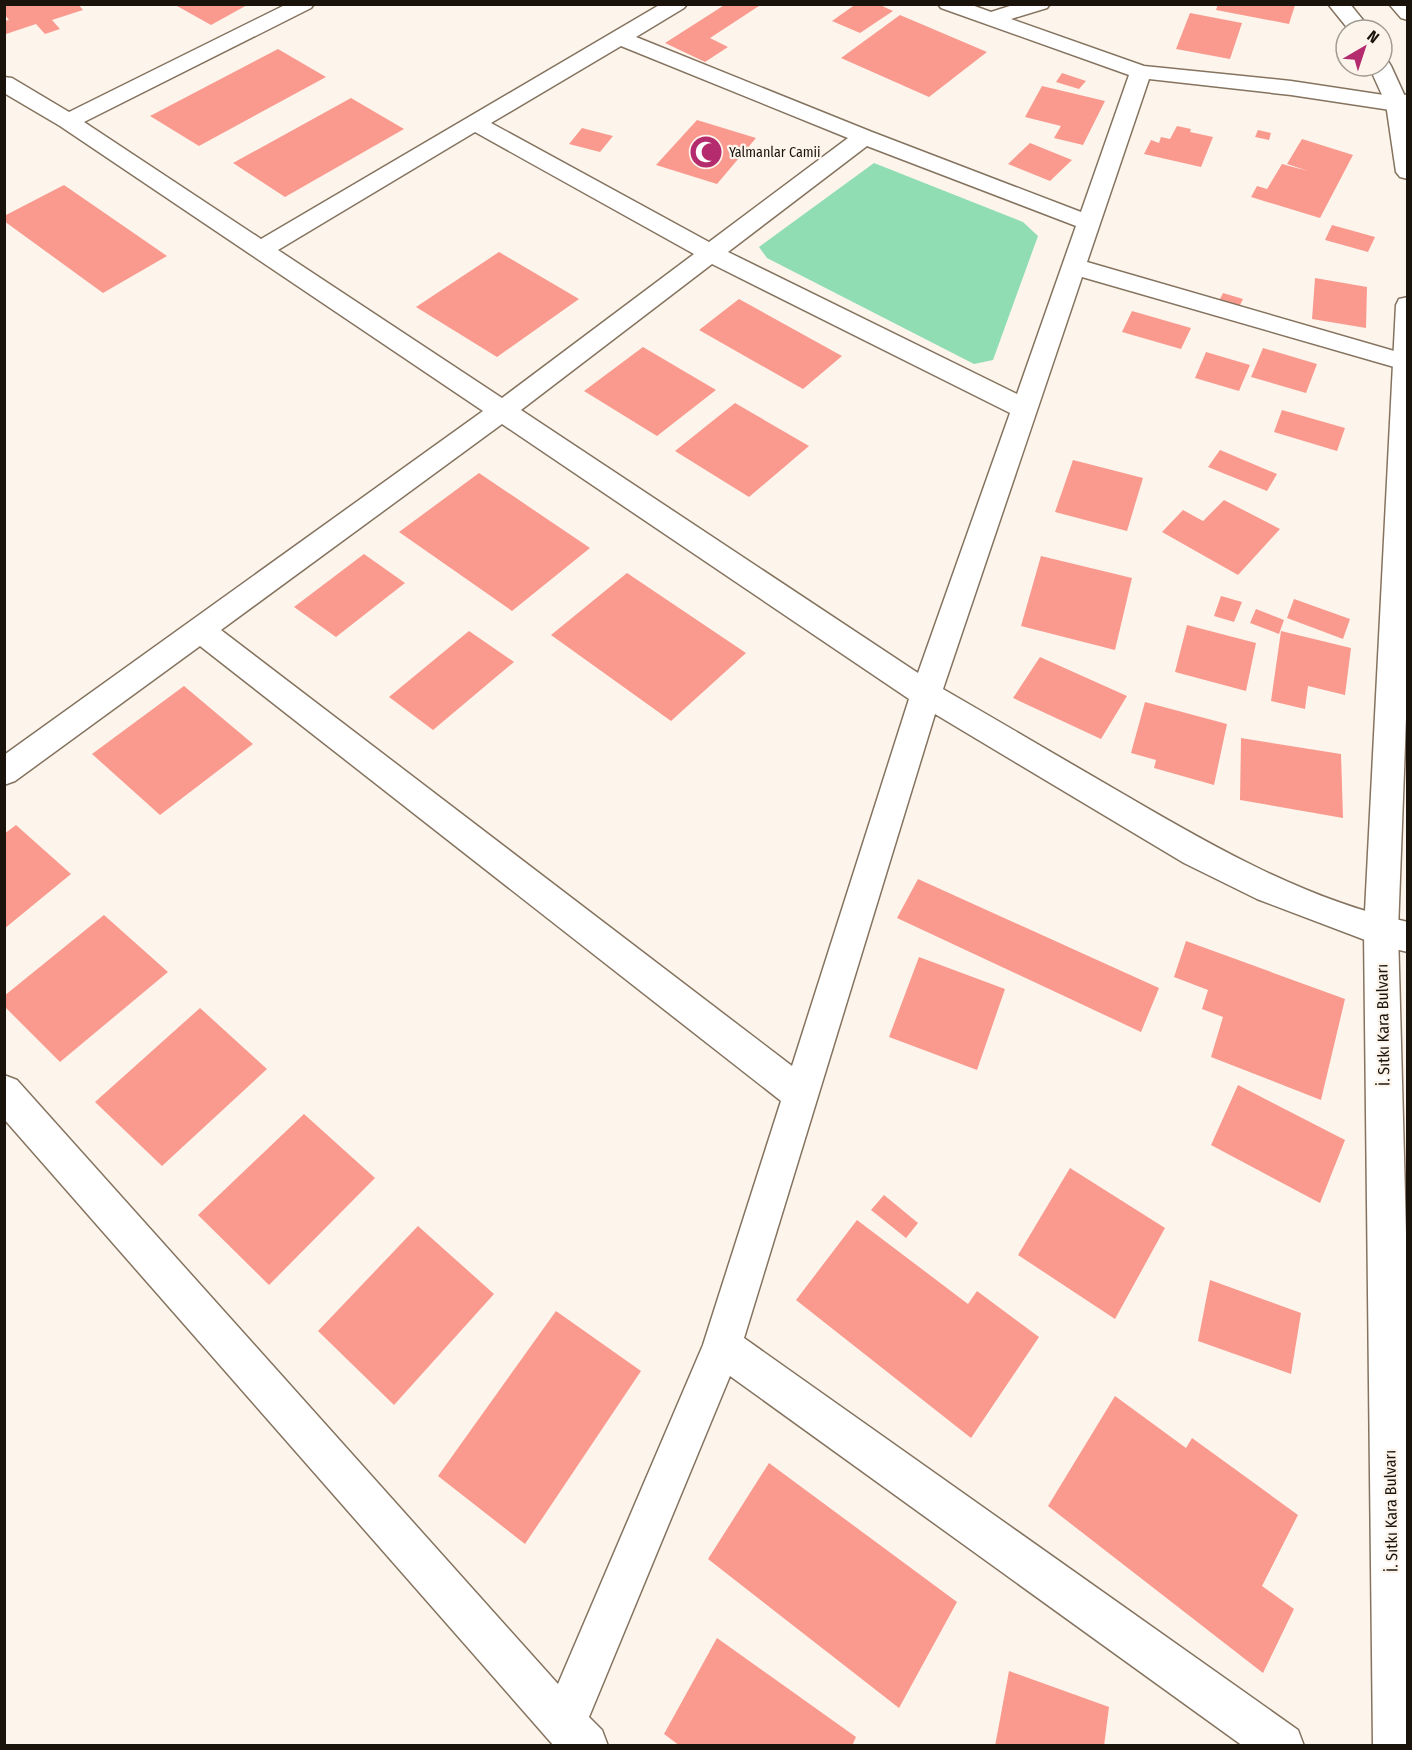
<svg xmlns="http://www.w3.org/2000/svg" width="1412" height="1750" viewBox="0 0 1412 1750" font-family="'Fira Sans Condensed',sans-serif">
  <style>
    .green { fill: #90dcb3 }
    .building { fill: #fa9a8f }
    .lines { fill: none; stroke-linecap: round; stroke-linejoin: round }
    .street-casing { stroke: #85735f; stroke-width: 3 }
    .secondary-casing { stroke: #85735f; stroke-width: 3 }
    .street { fill: #fff; fill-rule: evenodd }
    .secondary { fill: #fff; fill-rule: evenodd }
    .labels { text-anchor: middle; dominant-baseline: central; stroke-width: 4.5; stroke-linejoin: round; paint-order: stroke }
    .far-poi-label { font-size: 14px; fill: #1a130c; stroke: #fdf5ec; text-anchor: start }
    .street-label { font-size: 16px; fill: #1a130c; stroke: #fdf5ec }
  </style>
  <rect width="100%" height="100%" fill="#fdf5ec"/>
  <polygon class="green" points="874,163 1023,222 1038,236 993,360 974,364 767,258 759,247"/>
  <g class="building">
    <polygon points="4,4 78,4 83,10 52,20 60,29 45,34 36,24 6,34 4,21 9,20 4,14"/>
    <polygon points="181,4 249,4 211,25 177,6"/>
    <polygon points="726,4 762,4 710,38 728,47 705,62 665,43"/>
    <polygon points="856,4 878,4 893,11 860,33 832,21"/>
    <polygon points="1218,4 1292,4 1295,5 1289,24 1216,10"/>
    <polygon points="1190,13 1242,23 1230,59 1176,49"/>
    <polygon points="900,15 987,52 929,97 841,58"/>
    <polygon points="278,49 326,77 199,146 150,116"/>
    <polygon points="1062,73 1086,81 1079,89 1056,82"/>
    <polygon points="1042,86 1105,101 1083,145 1054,138 1061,126 1025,117"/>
    <polygon points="351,98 404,129 285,197 233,163"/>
    <polygon points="697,120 756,138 717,184 656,165"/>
    <polygon points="1177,126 1191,129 1190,132 1213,137 1201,167 1144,154 1151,140 1159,143 1161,137 1170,139"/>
    <polygon points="582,128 613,136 600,152 569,144"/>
    <polygon points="1258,130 1271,133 1269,140 1255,137"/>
    <polygon points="1302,139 1353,155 1320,218 1251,197 1257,186 1267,189 1282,164 1308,171 1287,164"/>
    <polygon points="1030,143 1072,160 1050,181 1008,164"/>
    <polygon points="64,185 167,256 103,293 4,221 4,216"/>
    <polygon points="1332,225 1375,237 1368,252 1325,240"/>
    <polygon points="499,252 579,299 497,357 416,307"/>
    <polygon points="1315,278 1367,287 1366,328 1312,319"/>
    <polygon points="1223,293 1243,299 1238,309 1218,303"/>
    <polygon points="739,299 842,356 803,389 699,330"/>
    <polygon points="1132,311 1191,328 1181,349 1122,332"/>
    <polygon points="643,347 716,390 657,436 584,391"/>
    <polygon points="1263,348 1317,364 1306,393 1251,377"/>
    <polygon points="1206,352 1250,365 1239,391 1195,378"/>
    <polygon points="735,403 809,446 749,497 675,451"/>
    <polygon points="1282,410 1345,428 1337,451 1274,432"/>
    <polygon points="1220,450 1277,474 1267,491 1208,467"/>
    <polygon points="1073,460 1143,478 1127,531 1055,512"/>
    <polygon points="479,473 590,548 512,611 399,532"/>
    <polygon points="1224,500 1280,529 1238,575 1162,532 1183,510 1203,521"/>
    <polygon points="364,554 405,583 336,637 294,607"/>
    <polygon points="1041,556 1132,578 1115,650 1021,626"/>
    <polygon points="627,573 746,653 671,721 551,635"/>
    <polygon points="1221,596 1242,602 1234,622 1214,616"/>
    <polygon points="1294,599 1350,619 1343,639 1287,618"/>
    <polygon points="1256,609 1284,620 1279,634 1250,623"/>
    <polygon points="1187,625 1256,643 1246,691 1175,672"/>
    <polygon points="469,631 514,662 433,730 389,697"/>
    <polygon points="1281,631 1351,648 1345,695 1308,686 1305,709 1271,701"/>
    <polygon points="1040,657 1127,696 1101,739 1013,698"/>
    <polygon points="184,686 253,744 160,815 92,754"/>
    <polygon points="1145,702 1227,724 1214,785 1154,768 1156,760 1131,753"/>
    <polygon points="1241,738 1341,754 1343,818 1240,800"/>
    <polygon points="16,825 71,874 4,929 4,834"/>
    <polygon points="918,879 1159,988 1141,1032 897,918"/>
    <polygon points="104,915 168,972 60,1062 4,1006 4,996"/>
    <polygon points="1186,941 1345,999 1321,1100 1211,1057 1223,1017 1202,1009 1208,990 1174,977"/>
    <polygon points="919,957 1005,989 977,1070 889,1037"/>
    <polygon points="200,1008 267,1069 162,1166 95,1102"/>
    <polygon points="1238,1085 1345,1140 1320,1203 1211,1145"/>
    <polygon points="304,1114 375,1178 269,1285 198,1215"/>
    <polygon points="1070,1168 1165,1228 1115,1319 1018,1255"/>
    <polygon points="884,1195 918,1223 906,1238 871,1210"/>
    <polygon points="857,1220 968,1304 977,1291 1039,1337 971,1438 796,1300"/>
    <polygon points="418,1226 494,1294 394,1405 318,1331"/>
    <polygon points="1210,1280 1301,1313 1291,1374 1198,1341"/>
    <polygon points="556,1311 641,1371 525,1544 438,1476"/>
    <polygon points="1115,1396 1186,1448 1192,1438 1298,1515 1262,1586 1294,1609 1263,1673 1048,1506"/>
    <polygon points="769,1463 957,1602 899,1708 708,1559"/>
    <polygon points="717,1638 856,1737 852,1746 680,1746 664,1734"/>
    <polygon points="1009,1671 1109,1707 1104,1746 995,1746"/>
  </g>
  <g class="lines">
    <defs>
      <path id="street" d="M287 4H314L311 8 84 122 261 239 661 4H687L684 8 636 37 872 132 1081 212 1129 75 941 8 938 4H969L991 12 1016 4H1050L1047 8 1011 19 1144 66 1291 81 1397 97 1408 94V108L1397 111 1291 95 1149 79 1087 262 1408 355V371L1082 277 943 689C1004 724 1064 760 1125 795 1214 847 1306 900 1408 922V952L1381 946 1257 899 1184 863 935 714 744 1338 1298 1730 1304 1746H1243L730 1376 589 1717 602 1730 608 1746H554L4 1119V1075L17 1080 558 1684 703 1345 781 1101 200 646 15 781 4 785V755L483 411 60 126 4 93V77L12 78 69 112ZM621 46 848 138 709 242 491 123ZM475 132 694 254 502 398 278 250ZM867 146 1076 226 1017 394 728 252ZM712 264 1010 413 918 673 521 410ZM502 424 909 699 792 1066 221 630Z"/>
      <g id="secondary">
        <polygon points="1328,4 1350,4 1371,30 1349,30"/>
        <polygon points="1389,4 1408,4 1408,20 1401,18"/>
        <polygon points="1382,60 1388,61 1391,66 1408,103 1408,179 1400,177 1396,172 1386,104 1369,66 1382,66"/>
        <polygon points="1408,297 1408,665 1398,931 1408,1308 1408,1746 1373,1746 1364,931 1396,305 1399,299"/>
      </g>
    </defs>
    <use href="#street" class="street-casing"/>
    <use href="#secondary" class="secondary-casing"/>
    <use href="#street" class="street"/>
    <use href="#secondary" class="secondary"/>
  </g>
  <defs>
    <symbol id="mosque-disc" viewBox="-11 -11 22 22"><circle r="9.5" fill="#b42c6e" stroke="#fdf5ec"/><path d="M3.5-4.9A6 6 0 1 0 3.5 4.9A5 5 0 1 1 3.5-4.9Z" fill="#fff"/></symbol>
  </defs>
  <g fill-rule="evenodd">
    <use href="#mosque-disc" x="687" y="133" width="38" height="38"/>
  </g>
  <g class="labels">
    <g class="far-poi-label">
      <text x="729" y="152">Yalmanlar Camii</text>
    </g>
    <g class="street-label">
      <text transform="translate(1383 1025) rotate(-91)">İ. Sıtkı Kara Bulvarı</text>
      <text transform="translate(1391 1511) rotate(-91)">İ. Sıtkı Kara Bulvarı</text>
    </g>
  </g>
  <rect width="1412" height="1750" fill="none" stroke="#1a130c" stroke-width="12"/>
  <g transform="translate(1364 48) rotate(39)"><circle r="28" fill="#fdf5ec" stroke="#a29b92" stroke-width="1.5"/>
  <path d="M0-4.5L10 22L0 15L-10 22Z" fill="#b42c6e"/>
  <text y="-9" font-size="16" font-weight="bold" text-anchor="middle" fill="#1a130c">N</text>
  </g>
</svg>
